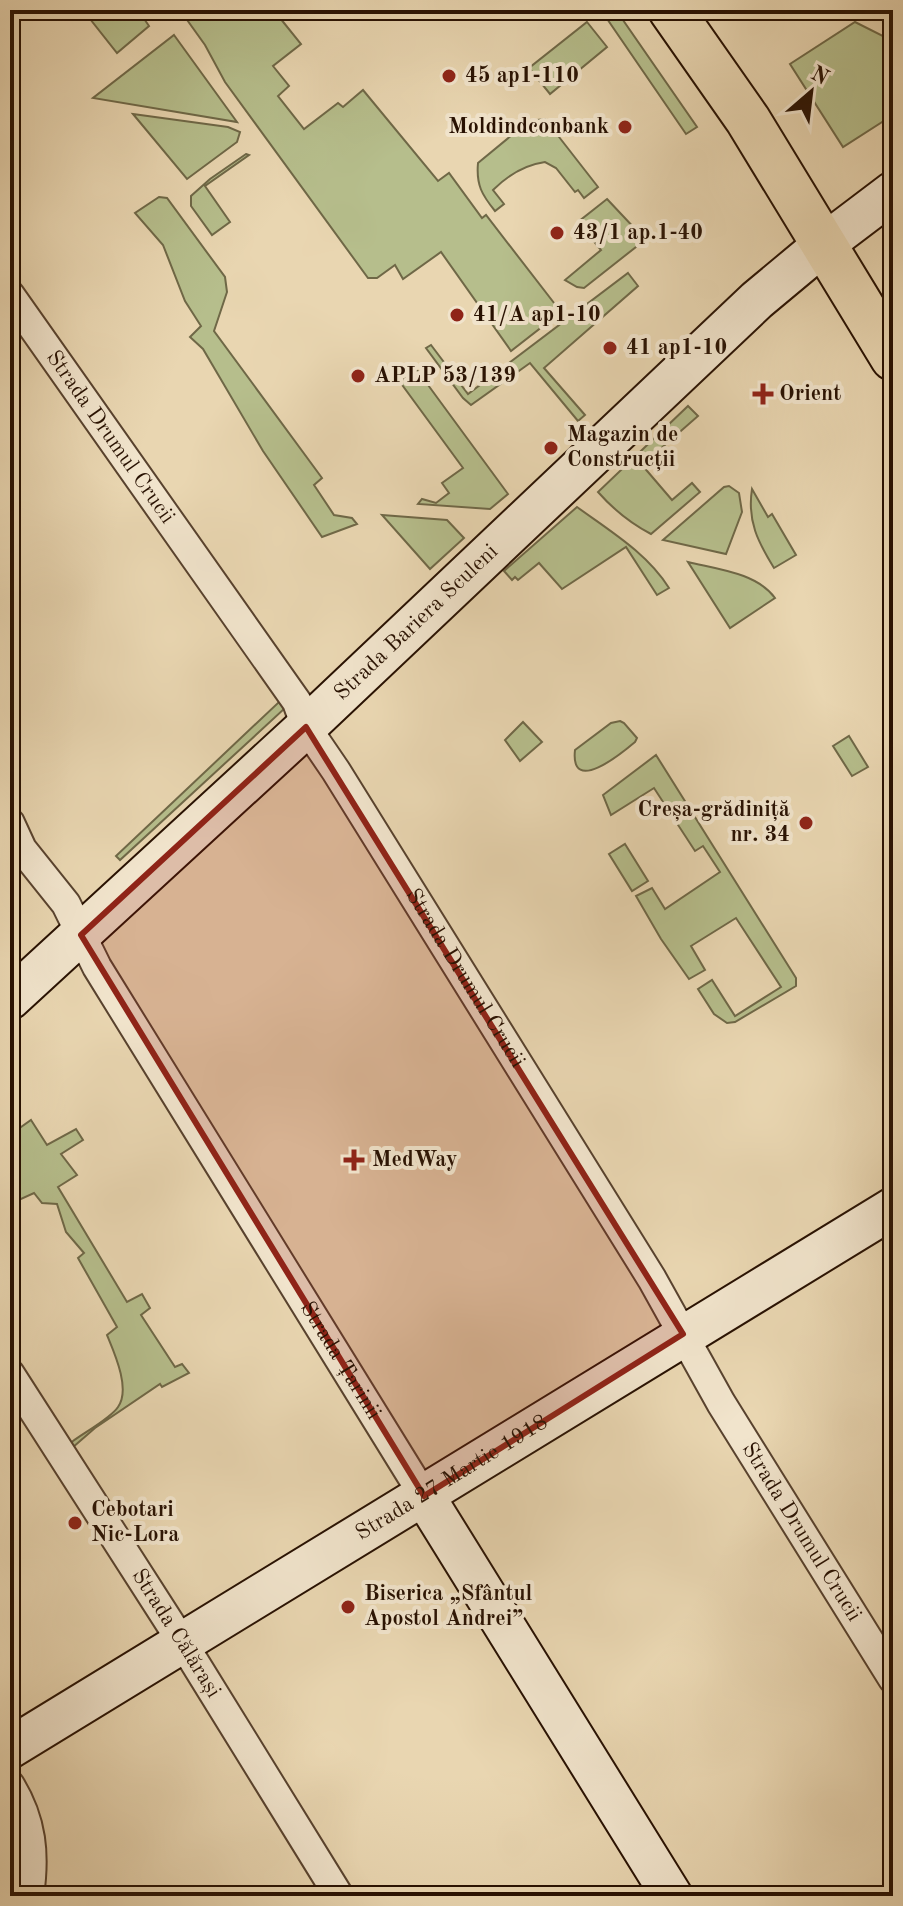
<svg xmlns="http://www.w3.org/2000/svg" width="903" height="1906" viewBox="0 0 903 1906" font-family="'Old Standard TT',serif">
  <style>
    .green { fill: #b6be8c; stroke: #6f6847; stroke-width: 2 }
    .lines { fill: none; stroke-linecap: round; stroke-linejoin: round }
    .street-casing { stroke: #58422e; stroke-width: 32 }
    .secondary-casing { stroke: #281102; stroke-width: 44 }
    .primary-casing { stroke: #281102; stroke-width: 48 }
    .street { stroke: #f1e4cc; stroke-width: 28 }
    .secondary { stroke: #f1e4cc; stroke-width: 40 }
    .primary { stroke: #e9d6b1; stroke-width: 44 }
    .marked { fill: #8f2418; fill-opacity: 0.2; stroke: #8f2418; stroke-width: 6; stroke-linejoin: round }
    .poi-dot { fill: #8f2418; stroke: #f1e4cc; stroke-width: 3 }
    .labels { text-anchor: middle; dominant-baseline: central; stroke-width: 8; stroke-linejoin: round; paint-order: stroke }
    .poi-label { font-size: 22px; font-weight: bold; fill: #281102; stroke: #f1e4cc; text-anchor: start }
    .street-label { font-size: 22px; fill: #281102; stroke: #f1e4cc }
  </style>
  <rect width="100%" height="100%" fill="#e9d6b1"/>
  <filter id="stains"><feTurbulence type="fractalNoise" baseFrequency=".0025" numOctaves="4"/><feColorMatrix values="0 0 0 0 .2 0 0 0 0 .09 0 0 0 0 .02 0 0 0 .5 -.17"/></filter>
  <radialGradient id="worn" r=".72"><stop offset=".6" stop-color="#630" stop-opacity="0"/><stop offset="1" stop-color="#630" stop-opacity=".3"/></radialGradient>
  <g class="green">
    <polygon points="83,10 138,10 149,26 117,53"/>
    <polygon points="180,10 289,10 280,18 301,44 273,66 289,86 278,96 304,129 338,103 343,107 363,90 438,181 449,173 482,218 486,215 561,312 511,351 441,252 403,279 395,265 377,278 368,278 225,82 205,45"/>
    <polygon points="601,10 616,10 697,127 686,134"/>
    <polygon points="587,22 607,47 550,94 529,68"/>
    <polygon points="855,22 893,41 893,115 843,147 790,64"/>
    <polygon points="174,35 237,122 93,98"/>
    <polygon points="133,114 228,127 240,132 237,142 187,179"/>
    <path d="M545 119 598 187 584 198 578 190 575 192 556 168 545 162C524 165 508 175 493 190L504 204 495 211C482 195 476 185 478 163L529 121Z"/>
    <polygon points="246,154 249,155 205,186 230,222 212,235 191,206 191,196 210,179"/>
    <polygon points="159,197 167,198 225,277 227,292 214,331 322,478 314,485 334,515 352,518 357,524 322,537 263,451 203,349 190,337 201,326 185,301 163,245 135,213"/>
    <polygon points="607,199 639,233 641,243 584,288 577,287 565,280 601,250 578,222"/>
    <polygon points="628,273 638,286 544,368 585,415 578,421 530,363 471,405 463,398 426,348 431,345 468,394"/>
    <polygon points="417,370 508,494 490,509 418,504 422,499 436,503 449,493 442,483 463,468 400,382"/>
    <path d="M688 406 698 416 642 465 672 500 692 483 700 492 651 534C630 523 613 509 598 492Z"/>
    <polygon points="729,486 739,493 742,512 726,554 663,540 724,487"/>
    <path d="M752 489 768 517 772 514 796 555 774 568C758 542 747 521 752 489Z"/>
    <path d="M577 507C610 531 647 553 669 588L657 595 626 547 562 589 539 563 518 580 515 577 512 580 504 571Z"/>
    <polygon points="382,515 447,520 464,538 430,569"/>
    <path d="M688 562C717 569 757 573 775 598L730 628Z"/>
    <polygon points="279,702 283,703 284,709 120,860 116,856"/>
    <path d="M620 721 624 723 637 738 635 742C622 753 570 796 575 750L611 723Z"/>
    <polygon points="523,722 542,742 520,761 505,740"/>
    <polygon points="849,736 868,767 852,776 833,746"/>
    <polygon points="656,755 796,978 796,986 735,1022 727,1023 714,1014 698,989 712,980 735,1016 781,987 736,918 691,946 705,970 689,979 661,939 636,896 652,888 665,909 720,872 703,846 695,851 654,788 611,815 603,795"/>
    <polygon points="625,844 648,881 632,891 609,854"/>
    <path d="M31 1120 47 1145 76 1129 83 1140 61 1154 77 1175 58 1187 127 1302 142 1294 150 1308 141 1315 175 1367 182 1364 189 1373 162 1387 160 1384 95 1428 72 1448 70 1445 73 1441C85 1432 111 1418 118 1407 131 1389 114 1352 107 1335L117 1327 78 1258 84 1253 66 1232 57 1204 42 1203 34 1193 10 1204V1140L16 1136 14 1132Z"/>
  </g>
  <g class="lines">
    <defs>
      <g id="street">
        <path id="s1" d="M10 295 297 702 306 727 336 771 652 1279 721 1403 893 1679"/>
        <path id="s2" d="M10 823 22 849 66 904 97 967 424 1496"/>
        <path id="s3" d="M10 1374 182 1642 339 1896"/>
        <path d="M10 1785C32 1821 35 1854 29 1896"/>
      </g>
      <g id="secondary">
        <path id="s4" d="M10 999 306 727 757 300 823 245 893 192"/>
        <polyline points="424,1496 672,1896"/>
        <path id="s5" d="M10 1748 893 1208"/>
      </g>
      <polyline id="primary" points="671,10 748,120 893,358"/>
    </defs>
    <use href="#street" class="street-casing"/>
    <use href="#secondary" class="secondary-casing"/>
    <use href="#primary" class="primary-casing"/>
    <use href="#street" class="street"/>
    <use href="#secondary" class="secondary"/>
    <use href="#primary" class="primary"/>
  </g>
  <path class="marked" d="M306 727 683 1334 424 1496 81 935Z"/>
  <g class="poi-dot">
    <circle cx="449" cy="76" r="8"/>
    <circle cx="625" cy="127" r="8"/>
    <circle cx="557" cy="233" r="8"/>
    <circle cx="457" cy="315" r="8"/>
    <circle cx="610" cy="348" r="8"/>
    <circle cx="358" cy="376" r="8"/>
    <path d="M759 382h8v8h8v8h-8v8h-8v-8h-8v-8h8z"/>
    <circle cx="551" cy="448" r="8"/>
    <circle cx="806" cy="823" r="8"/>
    <path d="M350 1148h8v8h8v8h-8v8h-8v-8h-8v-8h8z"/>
    <circle cx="75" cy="1523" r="8"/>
    <circle cx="348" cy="1607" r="8"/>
  </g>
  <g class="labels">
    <g class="poi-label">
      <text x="465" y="76">45 ap1-110</text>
      <text x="609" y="127" text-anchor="end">Moldindconbank</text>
      <text x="573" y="233">43/1 ap.1-40</text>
      <text x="473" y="315">41/A ap1-10</text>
      <text x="626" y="348">41 ap1-10</text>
      <text x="374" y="376">APLP 53/139</text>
      <text x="779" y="394">Orient</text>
      <text x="567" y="435">Magazin de<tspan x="567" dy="25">Construcții</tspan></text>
      <text x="790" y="810" text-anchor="end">Creșa-grădiniță<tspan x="790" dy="25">nr. 34</tspan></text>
      <text x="372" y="1160">MedWay</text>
      <text x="91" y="1510">Cebotari<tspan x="91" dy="25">Nic-Lora</tspan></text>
      <text x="364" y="1594">Biserica „Sfântul<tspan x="364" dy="25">Apostol Andrei”</tspan></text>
    </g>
    <g class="street-label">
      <text stroke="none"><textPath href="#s1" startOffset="174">Strada Drumul Crucii</textPath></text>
      <text stroke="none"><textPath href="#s4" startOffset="554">Strada Bariera Sculeni</textPath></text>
      <text stroke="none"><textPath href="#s1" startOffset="822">Strada Drumul Crucii</textPath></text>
      <text stroke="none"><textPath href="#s2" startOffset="632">Strada Țarinii</textPath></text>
      <text stroke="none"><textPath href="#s5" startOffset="518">Strada 27 Martie 1918</textPath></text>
      <text stroke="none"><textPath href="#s1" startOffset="1470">Strada Drumul Crucii</textPath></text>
      <text stroke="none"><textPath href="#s3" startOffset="308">Strada Călărași</textPath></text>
    </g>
  </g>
  <rect width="903" height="1906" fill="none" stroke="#e9d6b1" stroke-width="40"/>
  <rect x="12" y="12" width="879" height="1882" fill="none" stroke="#281102" stroke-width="4"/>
  <rect x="20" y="20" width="863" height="1866" fill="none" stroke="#281102" stroke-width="2"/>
  <g transform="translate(811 92) rotate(28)" stroke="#f1e4cc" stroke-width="6" paint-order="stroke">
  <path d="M0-6L14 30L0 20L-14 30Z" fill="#281102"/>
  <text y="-12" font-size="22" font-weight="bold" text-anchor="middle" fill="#281102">N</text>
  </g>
  <rect width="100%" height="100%" filter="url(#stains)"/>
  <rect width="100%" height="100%" fill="url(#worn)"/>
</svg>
